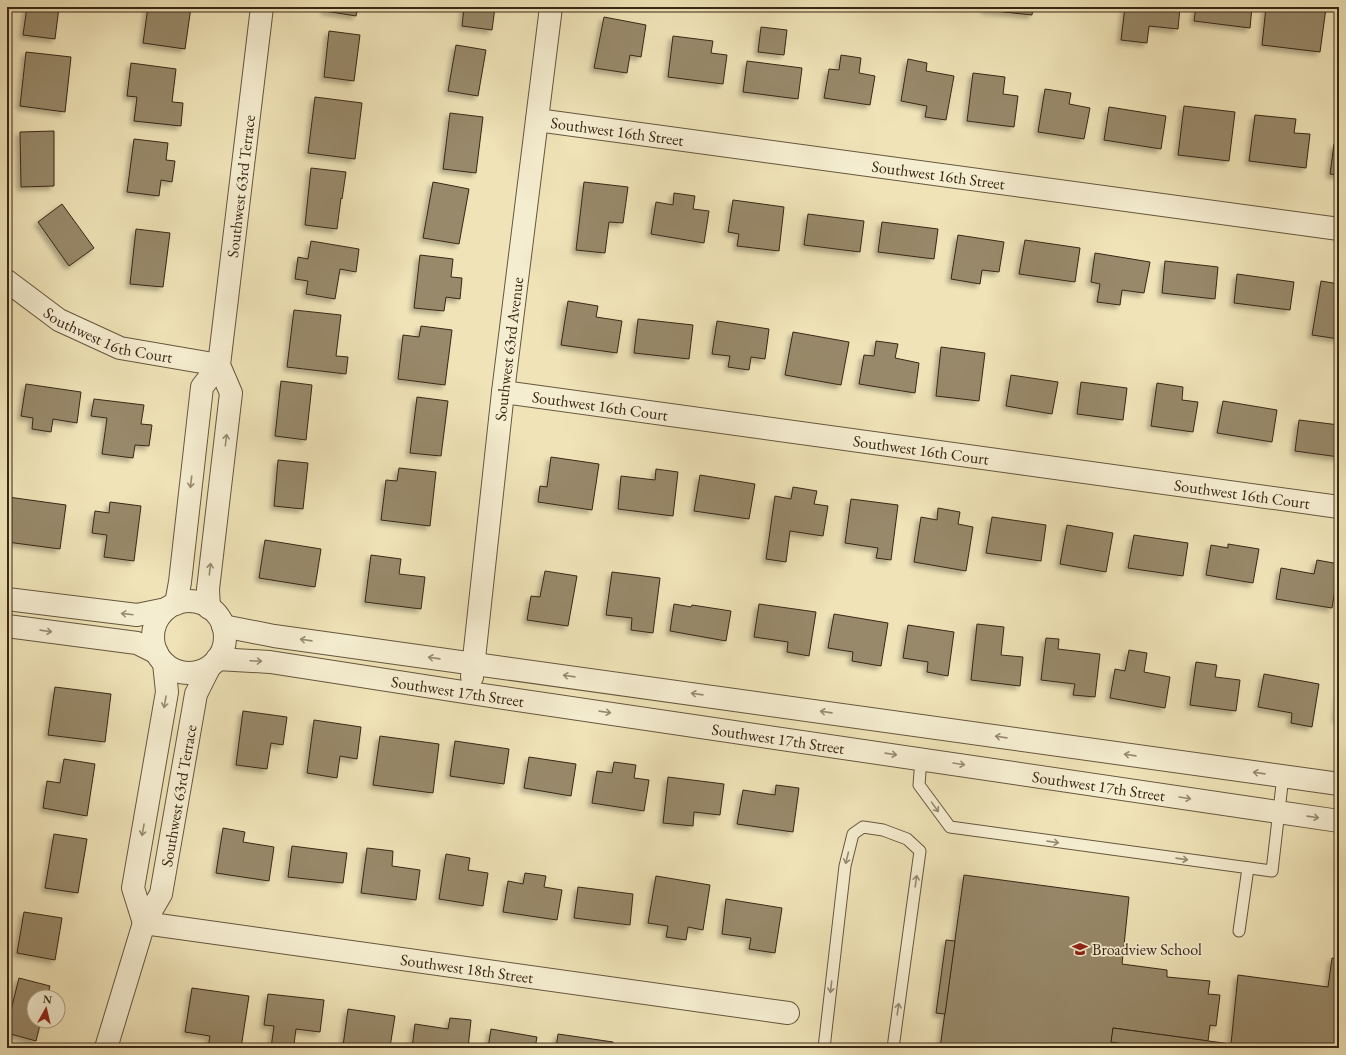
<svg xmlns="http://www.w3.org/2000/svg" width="1346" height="1055" viewBox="0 0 1346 1055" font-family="'EB Garamond',serif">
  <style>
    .building { fill: #98896a; stroke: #392716; filter: url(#shadow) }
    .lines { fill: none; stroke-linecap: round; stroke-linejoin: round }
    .lane-casing { stroke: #66563e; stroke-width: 13 }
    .street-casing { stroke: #66563e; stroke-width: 24 }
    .lane { stroke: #f5edd0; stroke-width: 11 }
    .street { stroke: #f5edd0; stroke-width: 22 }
    .oneway { stroke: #978a73 }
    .labels { text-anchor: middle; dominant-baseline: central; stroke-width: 3.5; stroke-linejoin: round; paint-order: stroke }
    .street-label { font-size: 16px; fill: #392716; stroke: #f5edd0 }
    .poi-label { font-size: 16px; fill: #392716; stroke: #f5edd0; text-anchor: start }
  </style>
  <defs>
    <filter id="shadow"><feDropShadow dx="-3.5" dy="3.5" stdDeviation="2" flood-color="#0004"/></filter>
  </defs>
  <rect width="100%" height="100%" fill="#efe3b7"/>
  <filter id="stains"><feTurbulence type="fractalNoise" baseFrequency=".005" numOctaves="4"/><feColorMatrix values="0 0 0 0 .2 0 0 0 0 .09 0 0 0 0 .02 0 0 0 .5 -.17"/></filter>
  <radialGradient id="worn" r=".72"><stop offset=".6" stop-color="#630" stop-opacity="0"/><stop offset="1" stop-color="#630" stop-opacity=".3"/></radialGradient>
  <g class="building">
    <polygon points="27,7 59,7 55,39 23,35"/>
    <polygon points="148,7 191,7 185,49 143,43"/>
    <polygon points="325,7 358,7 356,16 325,11"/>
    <polygon points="464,7 495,7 492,30 462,26"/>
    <polygon points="985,7 1033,7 1032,15 985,10"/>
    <polygon points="1125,7 1180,7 1178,29 1149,26 1147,43 1121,40"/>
    <polygon points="1196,7 1252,7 1250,28 1194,21"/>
    <polygon points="1266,7 1326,8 1320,52 1262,45"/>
    <polygon points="604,17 646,25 641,57 630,55 627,73 594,68"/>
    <polygon points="761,27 787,30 784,55 758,52"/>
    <polygon points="329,31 360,35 354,81 324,77"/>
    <polygon points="673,36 713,41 711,53 727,55 723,84 668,77"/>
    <polygon points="456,45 486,50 478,96 448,91"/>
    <polygon points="26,52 71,57 65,112 20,106"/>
    <polygon points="841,55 861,58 859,73 875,76 870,105 824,98 829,69 839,70"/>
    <polygon points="908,59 927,63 926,71 954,76 946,120 925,117 927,106 901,101"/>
    <polygon points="747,61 802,68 798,99 743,92"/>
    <polygon points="131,63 176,69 172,102 183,103 181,126 134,121 137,97 127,96"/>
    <polygon points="973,73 1005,77 1003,94 1018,96 1014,127 967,121"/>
    <polygon points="1045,89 1071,93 1069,104 1090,108 1084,139 1038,132"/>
    <polygon points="315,97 362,103 355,159 308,153"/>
    <polygon points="1184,106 1235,112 1229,161 1178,155"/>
    <polygon points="1109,107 1166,116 1161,149 1104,140"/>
    <polygon points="450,113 483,117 476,173 443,169"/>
    <polygon points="1255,115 1296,119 1294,133 1310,134 1306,168 1249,161"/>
    <polygon points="54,131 54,186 21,187 20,132"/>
    <polygon points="134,139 168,143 166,160 175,161 172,182 161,180 159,196 127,192"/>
    <polygon points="1334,144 1339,145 1339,175 1330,174"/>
    <polygon points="311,168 346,172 342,199 341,198 337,229 305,225"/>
    <polygon points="433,182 469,189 459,244 423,238"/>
    <polygon points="584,182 628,187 623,223 609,222 605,253 576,250"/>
    <polygon points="674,193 695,196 693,209 709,211 704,243 651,234 656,202 673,205"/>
    <polygon points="733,200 784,207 779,251 737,246 739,234 728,232"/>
    <polygon points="62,204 94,248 69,266 38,222"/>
    <polygon points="808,214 864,221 860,252 804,245"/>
    <polygon points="882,222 938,229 934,259 878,252"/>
    <polygon points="136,229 170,233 163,287 130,284"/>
    <polygon points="958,235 1004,242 999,272 982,270 980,284 951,279"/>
    <polygon points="1025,240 1080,248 1075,282 1019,274"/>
    <polygon points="311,241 359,249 356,272 340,269 335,299 306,294 308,281 295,279 298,257 308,259"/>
    <polygon points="1095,253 1150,262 1144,293 1122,290 1120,305 1097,302 1100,284 1091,282"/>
    <polygon points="420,255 453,259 451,277 462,278 460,299 446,297 444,311 414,308"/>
    <polygon points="1165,261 1218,267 1215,299 1162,293"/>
    <polygon points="1237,274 1294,282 1290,310 1234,303"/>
    <polygon points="1321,281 1339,284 1339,339 1312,335"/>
    <polygon points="568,301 598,306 596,317 622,321 617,353 561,345"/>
    <polygon points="294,310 341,315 336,356 348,357 346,374 287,367"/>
    <polygon points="638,319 693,325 689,359 634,353"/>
    <polygon points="717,321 769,329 765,359 751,357 749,370 728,367 730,356 712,354"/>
    <polygon points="421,326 452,330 445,385 398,379 403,335 419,337"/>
    <polygon points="793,332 849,342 841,385 785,375"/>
    <polygon points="876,341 898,344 895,358 919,363 915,393 859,384 864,355 874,356"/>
    <polygon points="941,347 985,353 979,401 936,396"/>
    <polygon points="1011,375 1058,382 1052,414 1006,406"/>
    <polygon points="281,381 312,385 306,440 275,436"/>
    <polygon points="1081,382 1127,388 1123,420 1077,414"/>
    <polygon points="1157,383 1183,387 1182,400 1198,402 1193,432 1151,426"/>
    <polygon points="26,384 81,392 77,423 53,419 51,432 32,429 33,418 21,416"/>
    <polygon points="417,397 448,401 441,456 410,453"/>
    <polygon points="94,399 144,405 141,424 152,425 149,446 135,445 133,458 102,454 107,418 91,416"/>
    <polygon points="1223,401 1277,410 1272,442 1217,433"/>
    <polygon points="1299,420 1339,425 1339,457 1295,451"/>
    <polygon points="551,457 599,464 592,510 538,502 540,486 547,487"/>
    <polygon points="278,460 308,463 303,509 274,506"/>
    <polygon points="399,468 436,472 430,526 381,520 386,480 397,481"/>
    <polygon points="656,469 678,472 673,516 618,509 621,476 655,480"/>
    <polygon points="700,475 755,484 749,519 694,511"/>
    <polygon points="793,487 817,491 814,504 828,506 823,536 790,531 786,562 766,559 775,496 791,499"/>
    <polygon points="8,497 66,505 60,549 7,542"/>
    <polygon points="851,499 898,505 891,560 876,558 878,548 845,543"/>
    <polygon points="110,502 141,506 134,561 104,557 107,535 92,533 95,511 109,513"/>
    <polygon points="938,508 960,512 958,524 973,527 966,571 914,562 921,517 937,520"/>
    <polygon points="992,517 1046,525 1041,561 986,553"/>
    <polygon points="1067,525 1113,533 1106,572 1060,564"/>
    <polygon points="1134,535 1188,543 1183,576 1128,568"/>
    <polygon points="265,540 321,549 315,587 259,578"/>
    <polygon points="1228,544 1259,549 1253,583 1206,575 1211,545 1228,548"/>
    <polygon points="371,555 401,559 399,574 425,577 421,609 365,602"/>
    <polygon points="1317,560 1339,564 1332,608 1276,599 1281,568 1314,574"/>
    <polygon points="545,571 577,576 568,626 527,620 531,596 540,597"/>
    <polygon points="612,572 660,578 653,633 631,630 632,618 606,615"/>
    <polygon points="674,604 691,607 692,605 731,611 726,641 670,631"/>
    <polygon points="759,604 816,612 809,656 787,652 788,642 754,637"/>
    <polygon points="834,614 888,623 881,666 852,661 853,652 828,648"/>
    <polygon points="977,624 1004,627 1001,655 1023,657 1020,686 971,680"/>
    <polygon points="908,625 954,632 948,676 927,672 928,662 903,658"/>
    <polygon points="1046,638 1059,639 1058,649 1100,654 1095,697 1073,695 1075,684 1041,680"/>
    <polygon points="1129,650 1147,653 1144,672 1170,677 1165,708 1110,698 1115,669 1125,671"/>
    <polygon points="1196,662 1217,665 1215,677 1240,680 1236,711 1190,705"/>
    <polygon points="1264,674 1319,684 1312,727 1291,723 1292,713 1258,707"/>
    <polygon points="55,687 111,694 105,742 48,735"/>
    <polygon points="1339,693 1339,719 1336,719"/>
    <polygon points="243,711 287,717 283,745 271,743 267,769 236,765"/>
    <polygon points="314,720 361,727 357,759 340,756 337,778 307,773"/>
    <polygon points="380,736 439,744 433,793 373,785"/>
    <polygon points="455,741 509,749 504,784 450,776"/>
    <polygon points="529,757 576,764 571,796 524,788"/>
    <polygon points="64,759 95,764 87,816 43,808 47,781 60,783"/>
    <polygon points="614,762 636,765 634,778 649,780 644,811 592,803 597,771 612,773"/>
    <polygon points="668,777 724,784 720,815 694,812 693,826 663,823"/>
    <polygon points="776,785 799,788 793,832 737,824 743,790 775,795"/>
    <polygon points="223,828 245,832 243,842 274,847 269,881 216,873"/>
    <polygon points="54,834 87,839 78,893 45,888"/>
    <polygon points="292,846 347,853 343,883 288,877"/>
    <polygon points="367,848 393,851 392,866 420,870 416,900 361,893"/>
    <polygon points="446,854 470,858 468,870 488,873 483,906 439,899"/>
    <polygon points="525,873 546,876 544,887 562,890 557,920 503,912 508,881 523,884"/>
    <polygon points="964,875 1129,897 1122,964 1167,970 1167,977 1210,981 1208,994 1220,995 1216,1026 1210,1025 1208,1041 1113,1028 1111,1048 940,1048"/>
    <polygon points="656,876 710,885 703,930 688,927 686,940 666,937 668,926 648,923"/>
    <polygon points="578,887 633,894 630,925 574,918"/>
    <polygon points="726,899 782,908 775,953 749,949 751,938 722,934"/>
    <polygon points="24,912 62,918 55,960 17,953"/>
    <polygon points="946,940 955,941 945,1014 936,1013"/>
    <polygon points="1332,958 1339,959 1339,1048 1261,1048 1231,1044 1238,975 1328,987"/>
    <polygon points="19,978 50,986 47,997 34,997 34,1021 41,1021 36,1041 7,1033 7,1026"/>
    <polygon points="192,988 249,996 241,1048 208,1048 210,1036 185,1032"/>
    <polygon points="268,994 324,1000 320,1032 296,1029 294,1044 319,1048 271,1048 274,1026 264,1025"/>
    <polygon points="348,1009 395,1016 390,1047 370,1044 369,1048 343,1046"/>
    <polygon points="450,1018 471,1020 468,1048 412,1048 415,1024 448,1029"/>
    <polygon points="1113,1028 1231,1044 1261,1048 1154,1048 1111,1042"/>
    <polygon points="491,1029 537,1037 535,1048 488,1048"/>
    <polygon points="558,1034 613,1042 612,1048 556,1048"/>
  </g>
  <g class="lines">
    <defs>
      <g id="lane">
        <polyline points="921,759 919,785 950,827 1272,871 1283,776"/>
        <polyline points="1239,931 1248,868"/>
        <polyline points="824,1048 845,866 853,834 863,827 883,830 907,839 920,851 893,1048"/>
      </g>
      <g id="street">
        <path id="s1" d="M537 120 1339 229"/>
        <path id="s2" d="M7 281 59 320 120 348 219 365"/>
        <path id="s3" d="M503 392 1339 507"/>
        <polyline points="7,599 137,615 166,609"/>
        <circle cx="189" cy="637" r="36"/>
        <polyline points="176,604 180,582 202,387 219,365"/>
        <path id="s4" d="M209 608 208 589 231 393 219 365 262 7"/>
        <polyline points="7,626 137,643 157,653"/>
        <polyline points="223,626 274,636 1339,784"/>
        <path id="s5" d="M217 659 270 662 470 693 1339 821"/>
        <path id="s6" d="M472 677 503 392 551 7"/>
        <path id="s7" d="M144 923 788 1013"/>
        <polyline points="144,923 133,888 167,692 164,663"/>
        <path id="s8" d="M106 1048 144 923 161 894 196 694 209 668"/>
      </g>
    </defs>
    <use href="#lane" class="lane-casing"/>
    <use href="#street" class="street-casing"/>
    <use href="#lane" class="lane"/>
    <use href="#street" class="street"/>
  </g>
  <defs><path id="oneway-shaft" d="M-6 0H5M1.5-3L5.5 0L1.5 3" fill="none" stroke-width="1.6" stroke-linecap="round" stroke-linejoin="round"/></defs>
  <g class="oneway">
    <use href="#oneway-shaft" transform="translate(226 440) rotate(-83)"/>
    <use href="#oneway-shaft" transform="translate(191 482) rotate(97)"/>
    <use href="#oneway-shaft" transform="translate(210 569) rotate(-83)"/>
    <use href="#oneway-shaft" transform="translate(127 614) rotate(-173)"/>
    <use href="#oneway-shaft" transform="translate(46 631) rotate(8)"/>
    <use href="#oneway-shaft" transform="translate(306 640) rotate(-172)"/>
    <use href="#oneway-shaft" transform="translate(434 658) rotate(-172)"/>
    <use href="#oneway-shaft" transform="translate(256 661) rotate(2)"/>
    <use href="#oneway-shaft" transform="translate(569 676) rotate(-172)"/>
    <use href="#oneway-shaft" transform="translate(697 694) rotate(-172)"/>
    <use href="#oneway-shaft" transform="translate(165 702) rotate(100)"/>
    <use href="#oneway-shaft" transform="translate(605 712) rotate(8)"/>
    <use href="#oneway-shaft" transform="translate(826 712) rotate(-172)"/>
    <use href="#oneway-shaft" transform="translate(1001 737) rotate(-172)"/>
    <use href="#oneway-shaft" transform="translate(891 754) rotate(8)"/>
    <use href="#oneway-shaft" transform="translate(1130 755) rotate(-172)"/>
    <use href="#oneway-shaft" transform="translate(959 764) rotate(9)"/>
    <use href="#oneway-shaft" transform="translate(1259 773) rotate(-172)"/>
    <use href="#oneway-shaft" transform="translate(1185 798) rotate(9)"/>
    <use href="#oneway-shaft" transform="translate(935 807) rotate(54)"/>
    <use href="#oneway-shaft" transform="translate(1313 817) rotate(8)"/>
    <use href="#oneway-shaft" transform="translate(143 830) rotate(100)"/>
    <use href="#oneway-shaft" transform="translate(1053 842) rotate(8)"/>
    <use href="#oneway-shaft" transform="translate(847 858) rotate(104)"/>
    <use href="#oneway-shaft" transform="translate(1182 859) rotate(8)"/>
    <use href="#oneway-shaft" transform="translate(916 881) rotate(-82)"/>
    <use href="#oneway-shaft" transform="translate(831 987) rotate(97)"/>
    <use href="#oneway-shaft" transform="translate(898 1009) rotate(-82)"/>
  </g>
  <defs>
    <symbol id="school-bare" viewBox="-9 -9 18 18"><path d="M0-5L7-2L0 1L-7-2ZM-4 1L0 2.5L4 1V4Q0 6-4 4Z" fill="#8f2418" stroke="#f5edd0" stroke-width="2.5" paint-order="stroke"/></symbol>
  </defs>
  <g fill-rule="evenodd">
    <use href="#school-bare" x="1069" y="938" width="22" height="22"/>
  </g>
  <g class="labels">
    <g class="street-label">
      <text stroke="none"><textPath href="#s1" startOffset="81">Southwest 16th Street</textPath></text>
      <text stroke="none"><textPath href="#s1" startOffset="405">Southwest 16th Street</textPath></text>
      <text stroke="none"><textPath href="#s4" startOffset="427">Southwest 63rd Terrace</textPath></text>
      <text stroke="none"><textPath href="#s2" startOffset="117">Southwest 16th Court</textPath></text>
      <text stroke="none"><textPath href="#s6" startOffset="330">Southwest 63rd Avenue</textPath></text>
      <text stroke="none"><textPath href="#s3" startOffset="98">Southwest 16th Court</textPath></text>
      <text stroke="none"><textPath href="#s3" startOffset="422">Southwest 16th Court</textPath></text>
      <text stroke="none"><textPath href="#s3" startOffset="746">Southwest 16th Court</textPath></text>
      <text stroke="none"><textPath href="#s5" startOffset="243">Southwest 17th Street</textPath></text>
      <text stroke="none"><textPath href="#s5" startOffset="567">Southwest 17th Street</textPath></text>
      <text stroke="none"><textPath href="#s5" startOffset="891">Southwest 17th Street</textPath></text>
      <text stroke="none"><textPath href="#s8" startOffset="264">Southwest 63rd Terrace</textPath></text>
      <text stroke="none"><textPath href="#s7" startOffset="326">Southwest 18th Street</textPath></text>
    </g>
    <g class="poi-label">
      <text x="1092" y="949">Broadview School</text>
    </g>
  </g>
  <rect width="1346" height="1055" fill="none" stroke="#efe3b7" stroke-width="24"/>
  <rect x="8" y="8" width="1330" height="1039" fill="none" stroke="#392716" stroke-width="2"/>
  <rect x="12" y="12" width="1322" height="1031" fill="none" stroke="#392716"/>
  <g transform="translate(46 1009) rotate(8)"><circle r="19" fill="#f5edd0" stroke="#aa9e86"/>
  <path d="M0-3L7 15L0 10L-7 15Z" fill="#8f2418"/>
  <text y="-6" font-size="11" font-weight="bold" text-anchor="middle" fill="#392716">N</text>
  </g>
  <rect width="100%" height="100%" filter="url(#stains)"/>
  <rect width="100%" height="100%" fill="url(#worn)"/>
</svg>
